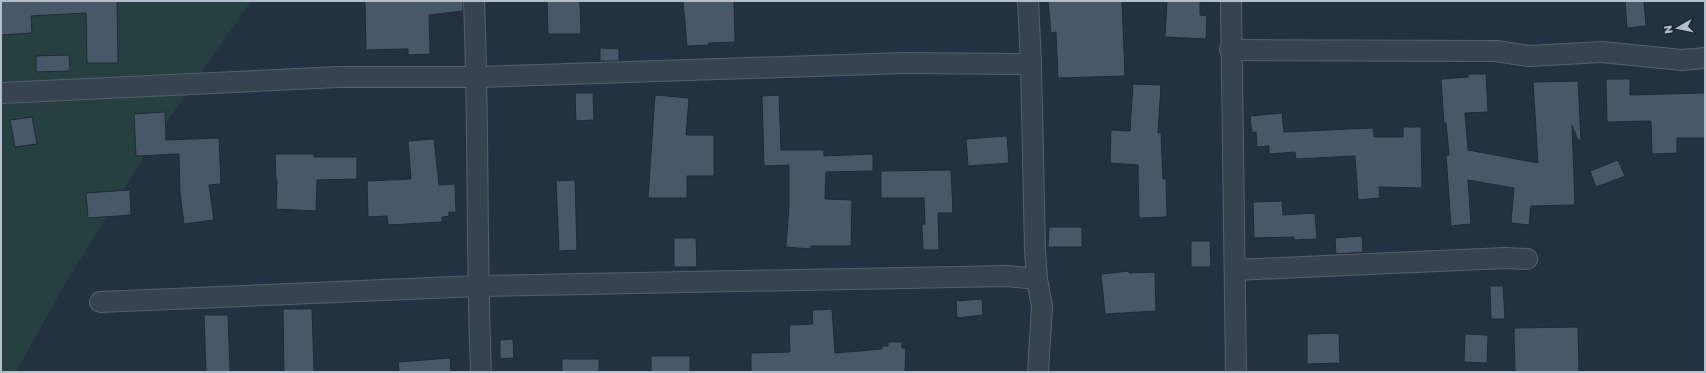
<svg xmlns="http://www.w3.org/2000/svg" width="1706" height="373" viewBox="0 0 1706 373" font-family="'Golos Text',sans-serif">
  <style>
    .green { fill: #263f41 }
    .building { fill: #495869; stroke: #1f2a37 }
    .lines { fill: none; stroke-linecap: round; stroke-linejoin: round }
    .minor-casing { stroke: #56616d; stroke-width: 22 }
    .minor { stroke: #384350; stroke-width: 20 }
  </style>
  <rect width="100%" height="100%" fill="#243140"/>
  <polygon class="green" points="1,1 251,1 157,136 65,284 16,372 1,372"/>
  <g class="building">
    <polygon points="1,1 117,1 118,63 87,63 86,13 31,16 32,33 1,35"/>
    <polygon points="365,1 463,1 463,11 429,15 430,54 408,55 408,49 366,50"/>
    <polygon points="547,1 580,1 581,34 548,34"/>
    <polygon points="683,1 734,1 735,42 708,43 709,45 687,46"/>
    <polygon points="1048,1 1122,1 1125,76 1058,78 1056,32 1051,33"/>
    <polygon points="1167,1 1200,1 1200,15 1207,16 1206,39 1165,37"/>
    <polygon points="1625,1 1644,1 1646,26 1627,28"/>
    <polygon points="600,48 619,49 619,61 600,61"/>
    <polygon points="69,55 70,71 36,72 36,56"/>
    <polygon points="1468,74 1486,74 1488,112 1465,113 1468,150 1538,163 1533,82 1578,81 1581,140 1578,140 1572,125 1575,205 1531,206 1529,225 1511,223 1514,188 1468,180 1471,224 1451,226 1446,155 1449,155 1446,123 1444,123 1441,79 1468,77"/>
    <polygon points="1606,79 1630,79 1630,95 1705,93 1705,138 1677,138 1677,153 1652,154 1651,121 1607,122"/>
    <polygon points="1133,84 1161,85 1158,133 1161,133 1163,179 1166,179 1167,217 1139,218 1138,165 1110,163 1111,130 1130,131"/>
    <polygon points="575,93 593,93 594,120 576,121"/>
    <polygon points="655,95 689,98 686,135 714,135 714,176 687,176 687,198 648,198"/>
    <polygon points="779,95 781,150 824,150 824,156 873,154 873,171 826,172 825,199 852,200 851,246 811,246 811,249 786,247 789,206 789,165 764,166 762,96"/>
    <polygon points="165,112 166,140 219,138 221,184 209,185 214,220 184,224 180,193 179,154 136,156 134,114"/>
    <polygon points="1282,113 1284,132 1373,128 1374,137 1403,137 1403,127 1421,127 1422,188 1379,187 1380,198 1358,200 1355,156 1296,159 1295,152 1269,154 1269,146 1257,147 1256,132 1252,133 1250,116"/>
    <polygon points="32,117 37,144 15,147 10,120"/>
    <polygon points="1007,136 1009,163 968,166 966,139"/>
    <polygon points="434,139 439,185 455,184 456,212 449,212 449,216 442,217 442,222 388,225 387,216 368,217 367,181 411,179 408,141"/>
    <polygon points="275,154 314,154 314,157 357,157 357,179 317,180 316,211 276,209 277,181 276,181"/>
    <polygon points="1618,160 1625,176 1596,187 1590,171"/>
    <polygon points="951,170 953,213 938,213 939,250 923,250 922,224 925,224 924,198 881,198 881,171"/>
    <polygon points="575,180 577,250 559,251 556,181"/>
    <polygon points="130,190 131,215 88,218 86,193"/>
    <polygon points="1282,201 1283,215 1315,213 1317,239 1294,240 1294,237 1254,238 1253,202"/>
    <polygon points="1049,227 1082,227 1082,247 1048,247"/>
    <polygon points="1362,236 1363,252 1336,254 1335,238"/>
    <polygon points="674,238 696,238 697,267 674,267"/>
    <polygon points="1191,241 1210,241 1211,267 1191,267"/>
    <polygon points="1129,271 1129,273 1155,272 1156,311 1105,314 1101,274"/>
    <polygon points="1490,286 1503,286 1505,319 1491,319"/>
    <polygon points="982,299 983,315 957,318 956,301"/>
    <polygon points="283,309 312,309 314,372 284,372"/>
    <polygon points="832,309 835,353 882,349 882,346 888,346 888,342 902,342 902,348 906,348 905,372 751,372 751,353 790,352 789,325 813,324 812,310"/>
    <polygon points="204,315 228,315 230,372 206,372"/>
    <polygon points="1578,327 1579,372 1515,372 1514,328"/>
    <polygon points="1339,333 1340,363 1307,364 1307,334"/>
    <polygon points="1465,334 1488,335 1487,363 1464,362"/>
    <polygon points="513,339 514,358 500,359 500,340"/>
    <rect x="651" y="356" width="39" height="16"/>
    <polygon points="450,358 451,372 399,372 398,362"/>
    <rect x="562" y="359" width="37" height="13"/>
  </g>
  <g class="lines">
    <defs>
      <g id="minor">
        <path d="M474 1C479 125 476 248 481 372"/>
        <polyline points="1028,1 1031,64"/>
        <polyline points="1231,1 1236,372"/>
        <polyline points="1230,50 1496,51 1529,56 1602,52 1682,60 1705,58"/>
        <polyline points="1,93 338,77 478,77 904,63 1031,64 1035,250 1037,279 1042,306 1038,372"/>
        <polyline points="1235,270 1505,258 1527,259"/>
        <polyline points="100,302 478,286 1007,276 1037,279"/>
      </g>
    </defs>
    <use href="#minor" class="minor-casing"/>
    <use href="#minor" class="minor"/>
  </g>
  <rect width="1706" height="373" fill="none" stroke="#b4beca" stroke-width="4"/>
  <g transform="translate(1678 28) rotate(261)" stroke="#1d2835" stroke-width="3" paint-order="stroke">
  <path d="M0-3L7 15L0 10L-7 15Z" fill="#b4beca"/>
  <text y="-6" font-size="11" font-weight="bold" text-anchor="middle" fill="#b4beca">N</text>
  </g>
</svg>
